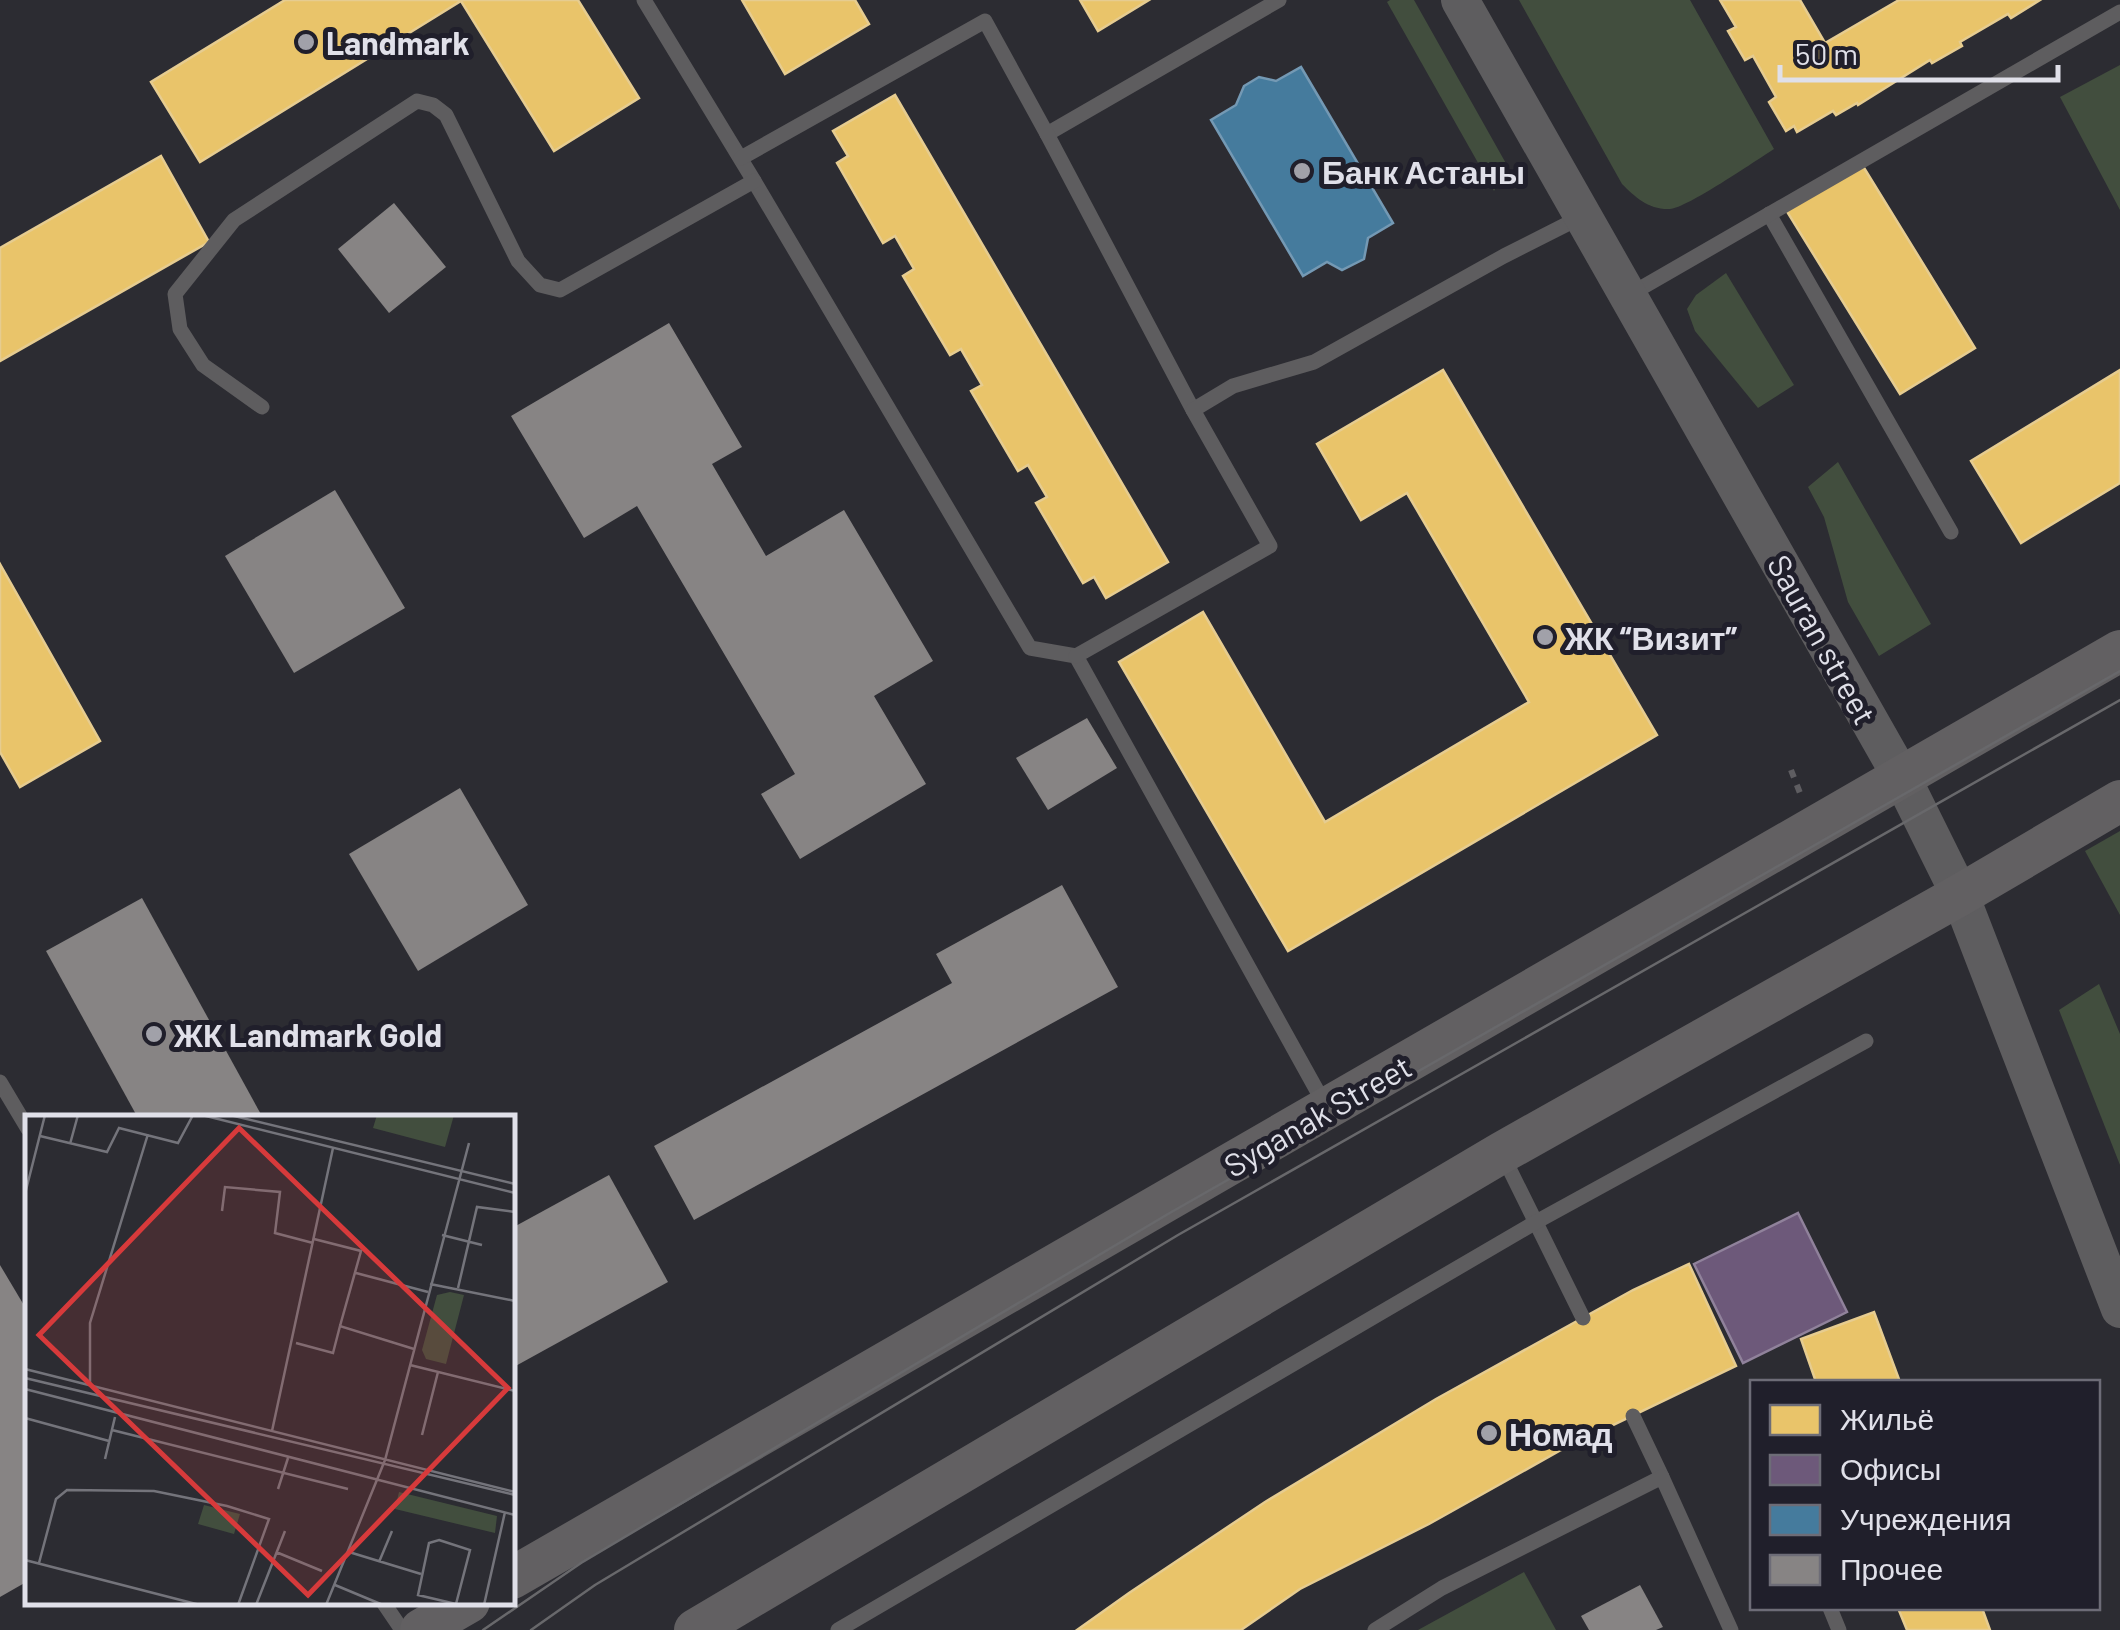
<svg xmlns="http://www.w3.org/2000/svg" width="2120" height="1630" viewBox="0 0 2120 1630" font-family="Barlow,sans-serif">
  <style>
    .green { fill: #424e3e }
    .homes { fill: #e9c46a; stroke: #e6cc90; stroke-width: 2.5 }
    .offices { fill: #6d597a; stroke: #90829b; stroke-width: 2.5 }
    .public { fill: #457b9d; stroke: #7499b4; stroke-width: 2.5 }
    .building { fill: #878484 }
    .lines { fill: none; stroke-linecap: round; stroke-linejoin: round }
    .path { stroke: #5e5d61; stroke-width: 6; stroke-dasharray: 8 8; stroke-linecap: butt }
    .service { stroke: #5e5d5f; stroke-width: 15 }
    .tertiary { stroke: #5e5d5f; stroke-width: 38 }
    .secondary { stroke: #626062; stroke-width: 42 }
    .tram { stroke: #68686b; stroke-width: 2.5 }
    .poi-dot { fill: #a1a1a9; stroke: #201f2b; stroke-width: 4 }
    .labels { text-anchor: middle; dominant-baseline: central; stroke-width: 10; stroke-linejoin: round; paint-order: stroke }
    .poi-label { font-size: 32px; font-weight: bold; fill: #e0e0e9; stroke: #201f2b; text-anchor: start }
    .street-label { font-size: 32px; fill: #e0e0e9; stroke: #201f2b }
    .inset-road { fill: none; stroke: #74747b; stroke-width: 2.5 }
    .view { fill: #d73a3b; fill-opacity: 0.15; stroke: #d73a3b; stroke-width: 5 }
    .inset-edge { fill: none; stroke: #e0e0e9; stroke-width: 5 }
  </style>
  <rect width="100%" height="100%" fill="#2c2c32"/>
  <g class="green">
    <polygon points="1390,0 1414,0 1508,167 1494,191 1387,2"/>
    <path d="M1519 0H1690L1774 149C1755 161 1687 208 1670 209 1649 210 1635 197 1622 184Z"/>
    <polygon points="2120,65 2120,210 2060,97"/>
    <polygon points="1726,273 1794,385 1758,408 1695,331 1687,309 1696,295"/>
    <polygon points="1838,462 1931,624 1879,656 1848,602 1824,517 1808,487"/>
    <polygon points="2120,831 2120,915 2085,851"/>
    <polygon points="2099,984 2120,1034 2120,1165 2059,1010"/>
    <polygon points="1524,1572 1556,1630 1418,1630"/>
  </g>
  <g class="homes">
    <polygon points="285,0 578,0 639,98 554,151 461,1 200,162 151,82"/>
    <polygon points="742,0 855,0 869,24 785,74"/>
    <polygon points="1080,0 1149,0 1098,31"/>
    <polygon points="1720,0 1800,0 1825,43 1899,0 2040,0 2011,18 2008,14 1960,42 1962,46 1932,63 1930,60 1858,105 1857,103 1836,115 1833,111 1797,132 1794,126 1786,131 1769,102 1776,97 1753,56 1745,60 1728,31 1736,27"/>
    <polygon points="895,95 1168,562 1106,598 1094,577 1083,583 1036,503 1047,497 1028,465 1018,471 971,391 982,385 961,349 950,355 903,276 914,269 895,236 883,243 837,163 848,156 833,131"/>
    <polygon points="161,156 209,242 0,361 0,248"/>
    <polygon points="1861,163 1975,348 1900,394 1786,210"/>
    <polygon points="1443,370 1657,735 1288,951 1119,662 1203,612 1325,822 1529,702 1407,493 1361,520 1317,444"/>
    <polygon points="2120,370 2120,483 2021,543 1971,461"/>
    <polygon points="0,564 100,741 20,787 0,752"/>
    <polygon points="1689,1264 1736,1366 1561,1450 1429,1524 1300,1589 1241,1630 1077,1630 1129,1593 1265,1502 1436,1399 1633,1290"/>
    <polygon points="1874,1312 1900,1382 1816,1382 1801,1339"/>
    <polygon points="1898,1608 1982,1608 1990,1630 1907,1630"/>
  </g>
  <polygon class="offices" points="1798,1213 1847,1312 1743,1363 1694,1264"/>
  <polygon class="public" points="1301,67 1393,223 1368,238 1364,259 1342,270 1327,262 1303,276 1211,120 1236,105 1244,86 1259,77 1276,81"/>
  <g class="building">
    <polygon points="394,203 446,267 389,313 338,249"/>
    <polygon points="669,323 742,447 712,464 766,556 844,510 933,661 874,696 926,784 800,859 761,794 795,774 637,506 584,538 511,416"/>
    <polygon points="335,490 405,608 294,673 225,556"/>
    <polygon points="1087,718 1117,768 1048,810 1016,758"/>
    <polygon points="460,788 528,905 418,971 349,854"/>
    <polygon points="1062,885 1118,987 694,1220 654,1146 952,983 936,954"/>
    <polygon points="142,898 263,1118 138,1118 46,951"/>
    <polygon points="609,1175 668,1282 512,1368 512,1228"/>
    <polygon points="0,1265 28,1312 28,1581 0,1597"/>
    <polygon points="1640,1585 1663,1627 1656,1630 1589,1630 1581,1616"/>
  </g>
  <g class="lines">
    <polyline class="path" points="1791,770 1800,793"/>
    <g class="service">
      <polyline points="644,0 754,181 1030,648 1076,656 1325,1105"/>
      <polyline points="1047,134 1279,0"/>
      <polyline points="741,158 985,21 1047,134 1193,410"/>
      <polyline points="1769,214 1951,532"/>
      <polyline points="1629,295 2120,12"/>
      <polyline points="262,407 203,365 180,329 175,294 234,220 417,101 433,105 446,115 518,261 540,285 560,290 754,181"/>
      <polyline points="1076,656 1270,546 1193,410 1233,386 1314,362 1504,256 1583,216"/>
      <polyline points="0,1082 28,1129"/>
      <polyline points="1503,1156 1583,1318"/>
      <polyline points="1633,1416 1662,1477"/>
      <polyline points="383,1602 402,1630"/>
      <polyline points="1830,1608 1839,1630"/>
      <polyline points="838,1630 1536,1222 1866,1041"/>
      <polyline points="1375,1630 1442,1588 1662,1477 1731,1630"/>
    </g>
    <polyline class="tertiary" points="1460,0 1902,778 1960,895 2120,1309"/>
    <g class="secondary">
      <polyline points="512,1578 2120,651"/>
      <polyline points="421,1630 469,1602"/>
      <polyline points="695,1630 1501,1153 1960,895 2120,801"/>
    </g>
    <g class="tram">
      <polyline points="483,1630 581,1563 1168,1214 2120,671"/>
      <polyline points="531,1630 595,1585 1178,1235 2120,700"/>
    </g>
  </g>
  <g class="poi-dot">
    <circle cx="306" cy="42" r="10"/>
    <circle cx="1302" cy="171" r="10"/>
    <circle cx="1545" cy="637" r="10"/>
    <circle cx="154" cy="1034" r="10"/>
    <circle cx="1489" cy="1433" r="10"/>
  </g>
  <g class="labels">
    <g class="poi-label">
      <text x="326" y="42">Landmark</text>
      <text x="1322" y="171">Банк Астаны</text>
      <text x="1565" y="637">ЖК “Визит”</text>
      <text x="174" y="1034">ЖК Landmark Gold</text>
      <text x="1509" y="1433">Номад</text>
    </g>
    <g class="street-label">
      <text transform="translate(1823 639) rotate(61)">Sauran street</text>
      <text transform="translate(1317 1115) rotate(-30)">Syganak Street</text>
    </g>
  </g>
  <g transform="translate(25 1115)">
    <rect width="490" height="490" fill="#2c2c32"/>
    <path d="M352 0H429L420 32 348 13ZM425 177 439 180 421 249 401 244 397 235 412 180ZM374 377 472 401 470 418 370 394ZM179 390 215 399 209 419 173 409Z" fill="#424e3e"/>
    <path class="inset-road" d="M177 0 490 78M205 0 490 69M15 21 82 37 94 13 153 28 168 0M45 29 53 0M0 79 20 0M197 96 200 72 255 77 250 118 288 128M417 120 457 130M289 124 336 136 315 211M331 158 403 177M405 169 490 186M433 173 452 92 490 97M271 228 308 238 315 211 389 234M385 250 490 276M0 254 490 377M0 263 490 380M65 271V208L123 19M0 274 490 400M0 303 84 326M87 315 323 374M247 316 308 33M397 320 413 257M80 344 90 302M253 374 263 343M414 425 445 435 431 489 393 480 404 428ZM251 437 297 456M324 437 396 459M0 445 175 490M354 447 367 416M14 448 31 384 42 375 129 376 202 391 244 404 213 490M310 470 358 490M231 490 260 416M301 490 360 345 444 28M459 490 480 397"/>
    <path class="view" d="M214 13 483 273 283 480 14 220Z"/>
    <rect width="490" height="490" class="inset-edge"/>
  </g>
  <rect x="1750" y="1380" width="350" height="230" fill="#201f2b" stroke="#6d6c77" stroke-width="2.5"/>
  <rect x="1770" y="1405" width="50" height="30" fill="#e9c46a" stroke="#6d6c77" stroke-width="2.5"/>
  <text x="1840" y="1430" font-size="30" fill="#e0e0e9">Жильё</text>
  <rect x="1770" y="1455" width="50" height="30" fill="#6d597a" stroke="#6d6c77" stroke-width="2.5"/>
  <text x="1840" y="1480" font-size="30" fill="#e0e0e9">Офисы</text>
  <rect x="1770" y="1505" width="50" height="30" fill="#457b9d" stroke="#6d6c77" stroke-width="2.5"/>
  <text x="1840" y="1530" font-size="30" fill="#e0e0e9">Учреждения</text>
  <rect x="1770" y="1555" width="50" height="30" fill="#878484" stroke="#6d6c77" stroke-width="2.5"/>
  <text x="1840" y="1580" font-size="30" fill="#e0e0e9">Прочее</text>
  <path d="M1780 65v15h278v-15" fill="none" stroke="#e0e0e9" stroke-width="5"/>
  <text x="1795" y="65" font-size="30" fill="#e0e0e9" stroke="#201f2b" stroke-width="8" paint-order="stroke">50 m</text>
</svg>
